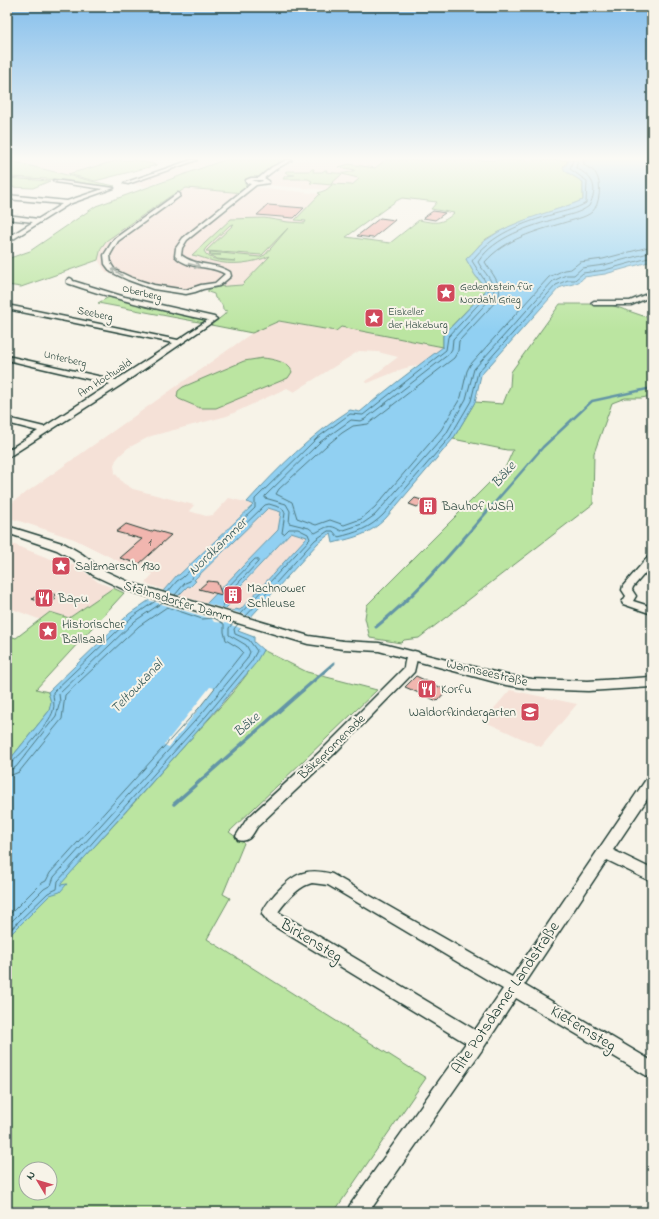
<svg xmlns="http://www.w3.org/2000/svg" width="659" height="1219" viewBox="0 0 659 1219" font-family="'Indie Flower',sans-serif">
  <style>
    .built { fill: #f5e1d7 }
    .green { fill: #bbe5a1; stroke: #6d916a; fill-rule: evenodd }
    .water { fill: #91d0f2; stroke: #6395a6; fill-rule: evenodd }
    .pier { fill: #f7f3e8 }
    .lines { fill: none; stroke-linecap: round; stroke-linejoin: round }
    .shore-far1 { stroke: #4d7880; stroke-width: 1 }
    .shore { stroke: #4d7880; stroke-width: 1.5 }
    .stream-far2 { stroke: #6395a6; stroke-width: 2.5 }
    .stream-far1 { stroke: #6395a6; stroke-width: 3 }
    .stream { stroke: #6395a6; stroke-width: 3.5 }
    .building { fill: #f1b6af; stroke: #1f3d34 }
    .minor-casing { stroke: #1f3d34; stroke-width: 3 }
    .tertiary-casing { stroke: #1f3d34; stroke-width: 3 }
    .minor { fill: #f7f3e8; fill-rule: evenodd }
    .tertiary { fill: #f7f3e8; fill-rule: evenodd }
    .oneway { stroke: #8b988e }
    .labels { text-anchor: middle; dominant-baseline: central; stroke-width: 4; stroke-linejoin: round; paint-order: stroke }
    .far-poi-label { font-size: 11px; fill: #1f3d34; stroke: #f7f3e8; text-anchor: start }
    .far-street-label { font-size: 11px; fill: #1f3d34; stroke: #f7f3e8 }
    .number-label { font-size: 11px; fill: #545b53 }
    .poi-label { font-size: 13px; fill: #1f3d34; stroke: #f7f3e8; text-anchor: start }
    .street-label { font-size: 13px; fill: #1f3d34; stroke: #f7f3e8 }
    .water-label { font-size: 14px; font-style: italic; fill: #365a5a; stroke: #f7f3e8 }
    .near-street-label { font-size: 16px; fill: #1f3d34; stroke: #f7f3e8 }
  </style>
  <rect width="100%" height="100%" fill="#f7f3e8"/>
  <filter id="ink" filterUnits="userSpaceOnUse"><feTurbulence type="fractalNoise" baseFrequency=".025" numOctaves="2"/><feDisplacementMap in="SourceGraphic" scale="8" xChannelSelector="R" yChannelSelector="G"/><feConvolveMatrix kernelMatrix="1 2 1 2 8 2 1 2 1" color-interpolation-filters="sRGB"/></filter>
  <g filter="url(#ink)">
    <g class="built">
      <polygon points="9,160 148,160 163,163 95,181"/>
      <polygon points="199,160 224,160 199,168 183,165"/>
      <polygon points="298,160 385,160 375,168 370,168 352,185 331,184 332,185 327,190 267,185 271,181 269,177 272,174"/>
      <polygon points="175,168 192,171 145,187 130,183"/>
      <polygon points="255,187 320,194 296,219 307,221 242,285 214,287 190,295 158,290 139,286 106,272 98,260 101,248 106,241 172,195 175,195 186,188 242,193 217,213 224,213"/>
      <polygon points="279,321 336,331 341,327 443,347 421,364 402,369 368,383 365,382 398,357 378,352 359,351 294,392 287,388 227,416 151,436 128,448 120,455 116,460 114,465 115,473 123,483 133,489 194,505 189,511 206,516 213,515 229,498 253,504 179,575 177,576 164,590 145,583 153,574 132,568 74,539 7,517 7,506 252,333"/>
      <polygon points="268,508 281,512 278,530 206,605 178,596 188,586 191,587 196,582 194,580"/>
      <polygon points="291,532 307,537 240,611 234,611 225,609 233,600 229,598 231,597"/>
      <polygon points="7,542 48,558 77,566 98,582 113,588 69,618 50,612 41,620 7,607"/>
      <polygon points="510,690 577,704 541,747 483,721"/>
    </g>
    <g class="green">
      <polygon points="7,160 95,182 115,186 111,187 63,180 10,177 7,175"/>
      <polygon points="119,160 136,160 157,165 95,181 68,174"/>
      <path d="M224 160H290C278 166 264 179 251 179V184L244 193 186 188 175 195H172L106 241 101 248 98 260 21 287 7 285V259L30 251 96 206Z"/>
      <path d="M385 160H569L564 165 565 171 583 182V200C551 213 516 220 486 239 478 245 474 253 466 259L475 275 485 288V291L443 335V347L341 327 336 331 279 321 252 333 211 325 224 315 227 311 223 310C223 304 220 302 215 298L214 294 208 292V290L214 287 242 285 270 256C253 263 232 266 213 261 205 259 199 256 192 255L231 219 264 218 288 222 305 223 306 221 295 220 320 194 318 193 326 190 332 185 310 183 312 181 308 179H283L285 176 295 175 288 174 285 172 287 171H310L312 169H314L313 172H322L325 170H327L326 172C336 173 346 175 355 170L339 167 349 164 375 168ZM342 174 358 178 359 179 352 185 331 184ZM402 198 437 202 431 209 454 213C441 225 435 223 419 220L390 243 346 237 396 201ZM234 224 206 251 262 255 288 228 265 255 260 257 211 252 209 254 221 255H209L217 259 236 261C226 261 208 261 204 251L206 248 230 225Z"/>
      <polygon points="7,178 50,181 33,188 7,187"/>
      <polygon points="109,297 155,309 207,319 204,323 98,303"/>
      <polygon points="560,304 608,304 652,319 652,396 641,398 625,398 612,403 594,453 593,504 419,638 404,640 401,643 370,638 365,618 367,605 506,466 513,450 507,450 453,439 475,402 503,404 510,386 511,372"/>
      <path d="M263 358C272 359 290 362 292 372L288 378 216 408H200L179 399 177 397 178 391 183 387 244 361Z"/>
      <polygon points="113,588 124,593 36,689 48,692 51,702 49,711 7,763 7,635 16,638 50,612 69,618"/>
      <path d="M263 650 307 672 377 690 229 832 244 843 223 894 230 898 207 939 426 1078 334 1212H7V938C67 879 122 816 178 753 207 720 241 688 263 650ZM26 1169H50V1193H26Z"/>
    </g>
    <path class="water" d="M569 160H652V261L605 274 584 277C579 285 568 284 559 288L481 375 475 402 453 439 386 518C369 535 356 537 333 543L331 533 318 543 238 631 254 637V642L263 650 255 664 210 717 60 885 67 884 60 892 50 895 7 938V763L49 711 51 702 48 692 129 614 164 590 177 575H179L253 505 247 502C278 468 311 435 350 410L360 412C387 389 415 368 443 347V335L485 292V287L475 275 466 259C474 253 478 245 486 240 515 219 551 213 583 200V182L565 171 563 167 567 164ZM268 508 281 512 278 530 206 604 178 596 188 586 190 587 196 581 194 580ZM291 532 307 537 240 610 235 609 234 611 225 609 234 600 229 598Z"/>
    <g class="pier">
      <polygon points="161,590 253,617 243,629 225,623 214,622 212,619 148,600"/>
      <polygon points="210,687 215,688 169,747 164,745"/>
    </g>
    <g class="lines">
      <g class="shore-far1">
        <path d="M578 160 576 168C593 177 599 187 589 206 580 213 569 215 558 218 529 227 495 236 478 262 484 273 495 281 494 295L453 339 452 349 449 354 365 419 361 421 351 420 320 442 265 496V498L286 504 290 511 289 523 309 528 315 533C327 527 329 523 341 531L362 524 375 515 446 434 466 399 474 369 553 281 566 275H574L582 268 604 265 652 252"/>
        <path d="M584 160V165C588 168 594 170 596 174 602 183 600 205 592 212 585 218 572 220 563 223 536 231 505 239 485 262 492 274 502 283 499 298L459 341 458 351 454 358 368 424 353 426 342 433 326 446 279 489 276 494 292 502 297 518 316 525 330 520 344 525 361 519 375 507 441 430 461 397 467 371 470 365 549 277 564 270 571 269 580 262 603 259 652 246"/>
        <path d="M167 593 177 581 182 578 255 508V499L317 438 350 414 363 415 446 350 448 337 489 293 485 281 472 261C491 234 523 223 554 214 565 211 576 209 586 203L587 181 570 169 573 160"/>
        <polyline points="222,593 255,559 258,559 258,562 227,595 222,609"/>
        <polyline points="175,595 185,583 190,581 192,576 265,505 269,504 282,508 285,513 282,533 284,534 289,529 298,529 308,534 310,539 240,614"/>
        <path d="M246 616 315 540 328 531H333L338 537C356 533 370 528 383 515L450 437 471 401 478 372 556 285 568 280H575L583 273 605 270 652 257"/>
        <path d="M7 766C18 759 50 723 53 711 55 705 53 698 53 692L132 617 157 600"/>
        <polyline points="7,771 16,767 56,716 60,702 59,694 135,621 163,602"/>
        <polyline points="7,777 19,772 62,719 65,695 139,626 167,607 202,619 214,618 224,624 224,632 226,640 239,648 243,652 199,708 50,873 46,881 40,884 7,917"/>
        <polyline points="9,924 44,889 51,885 54,877 203,712 247,659 250,652 246,645 229,635 229,628 233,623"/>
        <polyline points="16,924 48,893 57,889 58,881 207,715 251,662 257,651 249,640 235,634 234,629 238,624"/>
      </g>
      <g class="shore">
        <polyline points="7,926 10,923"/>
        <polyline points="7,933 17,923"/>
      </g>
      <polyline class="stream-far2" points="490,508 543,447 592,401 652,388"/>
      <g class="stream-far1">
        <path d="M376 627C420 592 454 549 491 507"/>
        <polyline points="302,691 334,663"/>
      </g>
      <polyline class="stream" points="174,804 303,690"/>
    </g>
    <g class="building">
      <polygon points="268,205 304,208 294,218 257,215"/>
      <polygon points="433,211 445,213 435,220 423,218"/>
      <polygon points="380,218 395,220 373,238 357,236"/>
      <polygon points="415,498 425,501 417,507 409,504"/>
      <polygon points="126,524 151,532 154,530 171,535 139,564 120,558 142,539 116,532"/>
      <polygon points="208,581 217,582 222,595 199,589"/>
      <polygon points="44,590 56,595 52,597 56,599 47,605 32,599"/>
      <polygon points="416,676 439,687 447,690 437,701 405,687"/>
    </g>
    <g class="lines">
      <defs>
        <g id="minor">
          <polygon points="191,160 197,160 128,184 124,183"/>
          <path d="M287 160H292L276 169 264 178 269 181V183L256 185 187 240 182 248 181 255C196 267 215 262 230 272L231 276 219 286 203 289 195 292 186 294 153 289 128 280 111 272 105 264 104 255 114 239 178 193 180 194V196L118 241 110 255 111 264 115 270 132 278 154 285 186 290 201 285 215 283 225 274C210 264 189 271 175 256L176 248 183 238 251 184 246 183V180L251 178H259L272 167ZM252 180H262L263 181 258 182Z"/>
          <polygon points="53,180 114,188 69,204 7,243 7,238 33,222 7,219 7,215 38,219 62,204 7,199 7,195 67,201 103,189 55,182"/>
          <path d="M70 278 72 279 73 281 125 297 214 317 217 319 121 385 7 458V451L38 431 7 423V418L44 427 110 384 7 360V356L116 380 173 343 7 309V305L178 340 208 320C160 310 113 299 67 283V280Z"/>
          <polygon points="652,292 652,296 631,305 594,305 591,303 594,301 630,301"/>
          <polygon points="652,556 652,565 633,587 632,590 636,596 633,601 652,607 652,614 623,604 622,602 626,596 622,590 623,586 648,557"/>
          <path d="M414 651 418 652 420 655 417 659 414 672 334 754 257 827C252 835 249 843 238 840L236 836 247 819 324 748 404 668C405 660 406 653 414 651Z"/>
          <path d="M652 776V792L613 850 652 869V882L607 860 524 985 652 1061V1079L516 998 484 1047 369 1212H347L350 1205 466 1043 269 923 262 914C265 905 270 900 276 893 294 874 306 867 332 874L512 977 647 778ZM312 883 328 885 503 989 475 1030 278 912C286 901 299 886 312 883Z"/>
        </g>
        <polygon id="tertiary" points="7,526 65,544 82,554 101,569 131,583 309,636 343,641 379,643 506,675 532,679 588,681 652,677 652,687 588,691 532,689 506,685 379,651 343,649 308,644 123,589 93,575 74,560 57,550 7,533"/>
      </defs>
      <use href="#minor" class="minor-casing"/>
      <use href="#tertiary" class="tertiary-casing"/>
      <use href="#minor" class="minor"/>
      <use href="#tertiary" class="tertiary"/>
    </g>
    <defs><path id="oneway-shaft" d="M-6 0H5M1.5-3L5.5 0L1.5 3" fill="none" stroke-width="1.6" stroke-linecap="round" stroke-linejoin="round"/></defs>
    <g class="oneway">
      <use href="#oneway-shaft" transform="translate(194 265) rotate(15)"/>
      <use href="#oneway-shaft" transform="translate(117 272) rotate(-146)"/>
    </g>
  </g>
  <linearGradient id="sky" x2="0" y2="1"><stop stop-color="#85bfec"/><stop offset="0.48" stop-color="#fbfaf5"/><stop offset="1" stop-color="#fbfaf5" stop-opacity="0"/></linearGradient>
  <rect width="659" height="330" fill="url(#sky)"/>
  <defs>
    <symbol id="sight-square" viewBox="-11 -11 22 22"><rect x="-9" y="-9" width="18" height="18" rx="4" fill="#d1495b" stroke="#f7f3e8"/><path d="M0-6L1.8-2.2L6-1.7L2.9 1.2L3.7 5.4L0 3.3L-3.7 5.4L-2.9 1.2L-6-1.7L-1.8-2.2Z" fill="#fff"/></symbol>
    <symbol id="building-square" viewBox="-11 -11 22 22"><rect x="-9" y="-9" width="18" height="18" rx="4" fill="#d1495b" stroke="#f7f3e8"/><path d="M-4-6H4V6H1V3H-1V6H-4ZM-2.5-4.3h1.7v1.8h-1.7ZM.8-4.3h1.7v1.8H.8ZM-2.5-1h1.7V.8h-1.7ZM.8-1h1.7V.8H.8Z" fill="#fff"/></symbol>
    <symbol id="restaurant-square" viewBox="-11 -11 22 22"><rect x="-9" y="-9" width="18" height="18" rx="4" fill="#d1495b" stroke="#f7f3e8"/><path d="M-5-6h1v4h1v-4h1v4h1v-4h1v5L-1.5 .5V6h-2V.5L-5-1ZM5-6V6H3V1.5H1.5Q1.5-4 5-6Z" fill="#fff"/></symbol>
    <symbol id="school-square" viewBox="-11 -11 22 22"><rect x="-9" y="-9" width="18" height="18" rx="4" fill="#d1495b" stroke="#f7f3e8"/><path d="M0-5L7-2L0 1L-7-2ZM-4 1L0 2.5L4 1V4Q0 6-4 4Z" fill="#fff"/></symbol>
  </defs>
  <g fill-rule="evenodd">
    <use href="#sight-square" x="435" y="282" width="22" height="22"/>
    <use href="#sight-square" x="363" y="307" width="22" height="22"/>
    <use href="#building-square" x="417" y="495" width="22" height="22"/>
    <use href="#sight-square" x="50" y="555" width="22" height="22"/>
    <use href="#building-square" x="222" y="584" width="22" height="22"/>
    <use href="#restaurant-square" x="33" y="587" width="22" height="22"/>
    <use href="#sight-square" x="37" y="620" width="22" height="22"/>
    <use href="#restaurant-square" x="416" y="678" width="22" height="22"/>
    <use href="#school-square" x="519" y="701" width="22" height="22"/>
  </g>
  <g class="labels">
    <g class="far-poi-label">
      <text x="460" y="287">Gedenkstein für<tspan x="460" dy="13">Nordahl Grieg</tspan></text>
      <text x="388" y="312">Eiskeller<tspan x="388" dy="13">der Hakeburg</tspan></text>
    </g>
    <g class="far-street-label">
      <text transform="translate(142 293) rotate(14)">Oberberg</text>
      <text transform="translate(95 314) rotate(12)">Seeberg</text>
      <text transform="translate(65 359) rotate(13)">Unterberg</text>
      <text transform="translate(105 378) rotate(-33)">Am Hochwald</text>
    </g>
    <g class="number-label">
      <text x="150" y="543">1</text>
    </g>
    <g class="poi-label">
      <text x="442" y="506">Bauhof WSA</text>
      <text x="75" y="566">Salzmarsch 1930</text>
      <text x="247" y="588">Machnower<tspan x="247" dy="15">Schleuse</tspan></text>
      <text x="58" y="598">Bapu</text>
      <text x="62" y="624">Historischer<tspan x="62" dy="15">Ballsaal</tspan></text>
      <text x="441" y="689">Korfu</text>
      <text x="516" y="712" text-anchor="end">Waldorfkindergarten</text>
    </g>
    <g class="street-label">
      <text transform="translate(178 602) rotate(17)">Stahnsdorfer Damm</text>
      <text transform="translate(487 673) rotate(13)">Wannseestraße</text>
      <text transform="translate(332 747) rotate(-44)">Bäkepromenade</text>
    </g>
    <g class="water-label">
      <text transform="translate(504 475) rotate(-49)">Bäke</text>
      <text transform="translate(218 547) rotate(-44)">Nordkammer</text>
      <text transform="translate(137 687) rotate(-46)">Teltowkanal</text>
      <text transform="translate(247 725) rotate(-41)">Bäke</text>
    </g>
    <g class="near-street-label">
      <text transform="translate(311 941) rotate(31)">Birkensteg</text>
      <text transform="translate(506 998) rotate(-56)">Alte Potsdamer Landstraße</text>
      <text transform="translate(583 1029) rotate(31)">Kiefernsteg</text>
    </g>
  </g>
  <rect width="659" height="1219" fill="none" stroke="#f7f3e8" stroke-width="24"/>
  <rect x="12" y="12" width="635" height="1195" fill="none" stroke="#1f3d34" stroke-width="1.5" filter="url(#ink)"/>
  <g transform="translate(38 1181) rotate(308)"><circle r="19" fill="#f7f3e8" stroke="#a1aaa0"/>
  <path d="M0-3L7 15L0 10L-7 15Z" fill="#d1495b"/>
  <text y="-6" font-size="11" font-weight="bold" text-anchor="middle" fill="#1f3d34">N</text>
  </g>
</svg>
